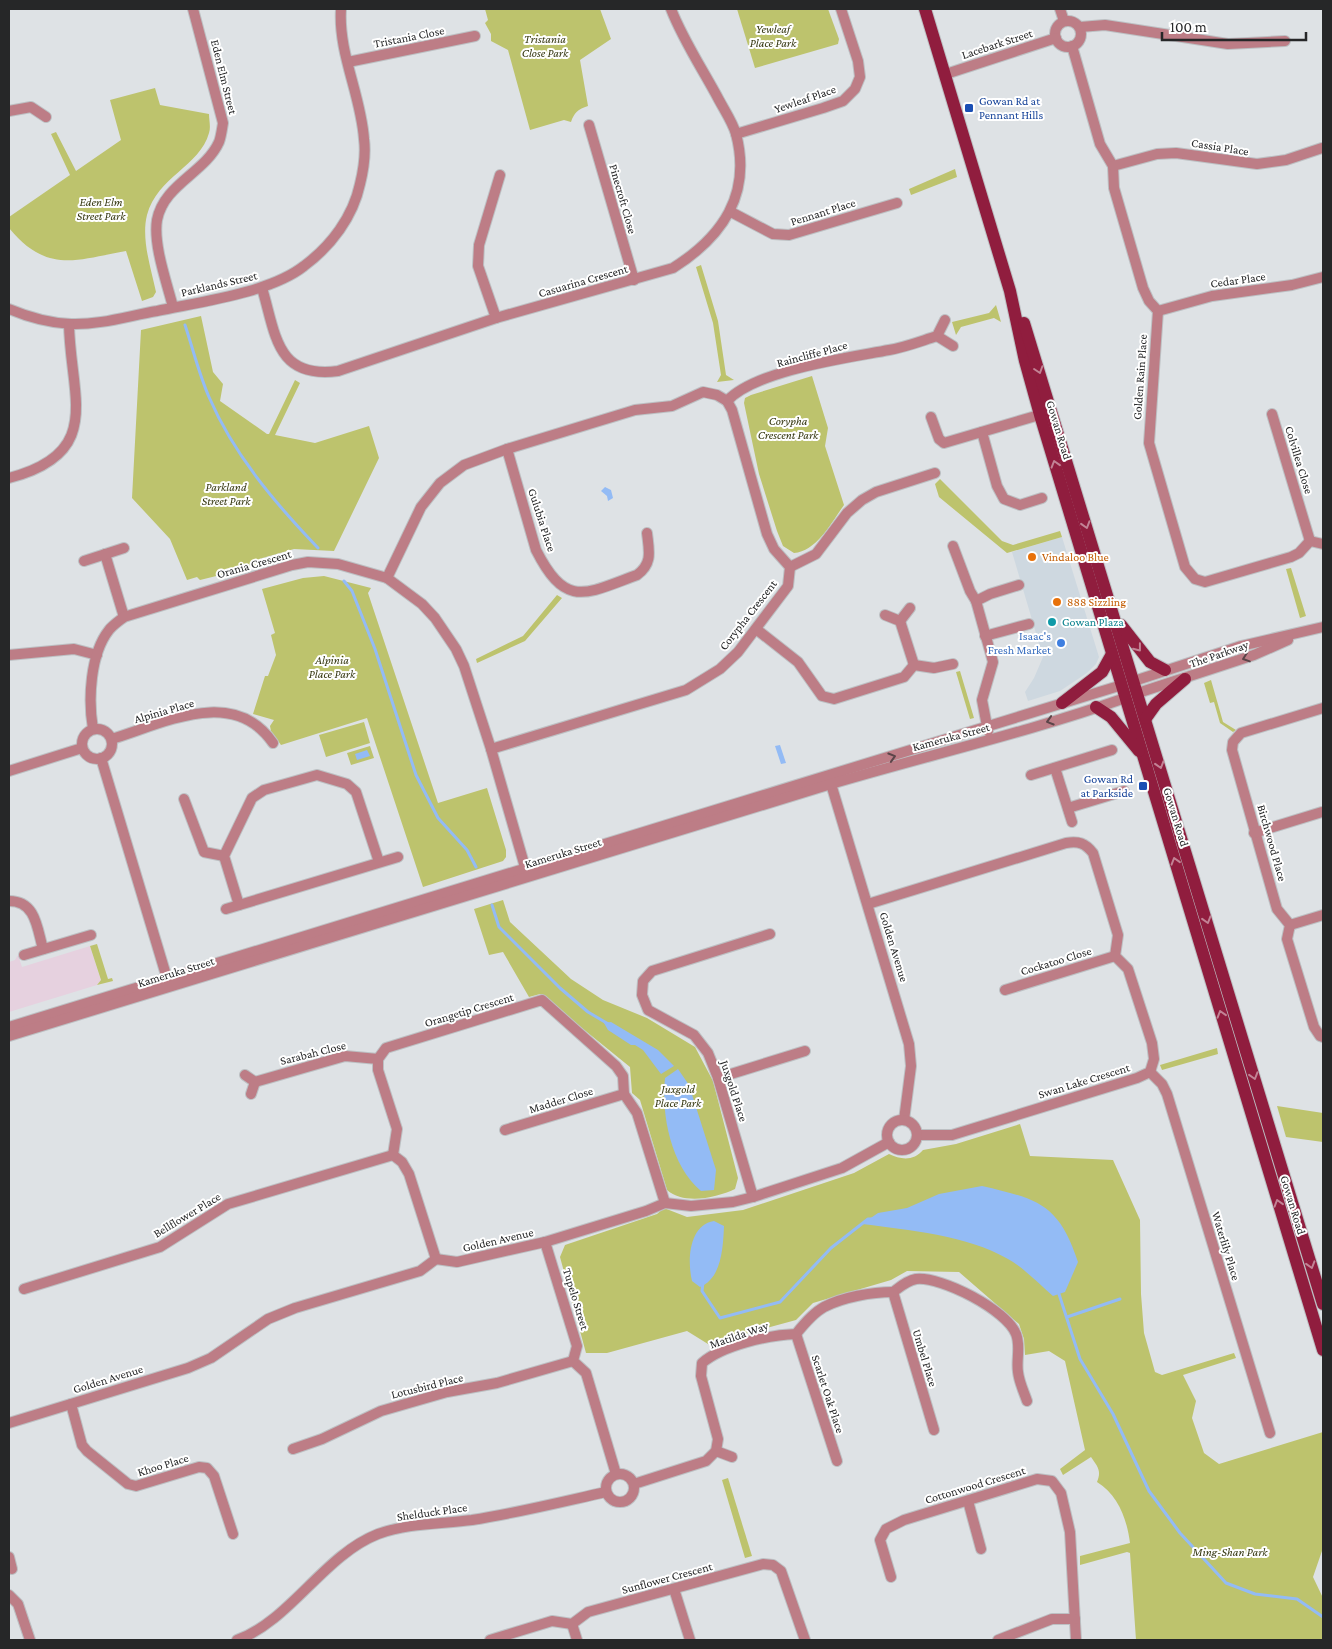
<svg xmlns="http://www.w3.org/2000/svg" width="1332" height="1649" viewBox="0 0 1332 1649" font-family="'Crimson Pro',serif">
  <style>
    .built { fill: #ced8e0 }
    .education { fill: #e6d1df }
    .green { fill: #bdc36d }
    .water { fill: #93bbf5 }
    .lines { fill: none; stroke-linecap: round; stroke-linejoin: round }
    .stream { stroke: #93bbf5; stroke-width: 3 }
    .minor-casing { stroke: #bdc0c3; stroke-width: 12 }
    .major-casing { stroke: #bdc0c3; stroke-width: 14 }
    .minor { stroke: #bd7d86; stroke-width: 10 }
    .major { stroke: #901d3e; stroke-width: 12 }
    .oneway { stroke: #c28395 }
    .oneway2 { stroke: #5b4549 }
    .transit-dot { fill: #1a4fb4; stroke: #fff; stroke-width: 2 }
    .food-dot { fill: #e8710a; stroke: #fff; stroke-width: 2 }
    .culture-dot { fill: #0f9aa8; stroke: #fff; stroke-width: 2 }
    .shop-dot { fill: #3f7fe0; stroke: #fff; stroke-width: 2 }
    .labels { text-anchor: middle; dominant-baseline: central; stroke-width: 4; stroke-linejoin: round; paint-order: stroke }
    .park-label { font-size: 12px; font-style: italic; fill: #34360f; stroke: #fff }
    .street-label { font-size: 12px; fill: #262728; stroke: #fff }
    .transit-label { font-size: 12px; fill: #164399; stroke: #fff; text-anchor: start }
    .food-label { font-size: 12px; fill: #c56008; stroke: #fff; text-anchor: start }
    .culture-label { font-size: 12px; fill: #0d838f; stroke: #fff; text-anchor: start }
    .shop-label { font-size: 12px; fill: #366cbe; stroke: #fff; text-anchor: end }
  </style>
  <rect width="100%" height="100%" fill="#dee2e5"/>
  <polygon class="built" points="1062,537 1099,657 1096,664 1087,673 1060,691 1028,701 1025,692 1034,678 1043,657 1012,552"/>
  <polygon class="education" points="90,946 101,981 97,985 9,1012 9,962 15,960 18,955 22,967"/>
  <g class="green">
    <path d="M485 9H600L611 39 580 60 588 106C578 109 574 113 571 122L564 120 530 130 508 50 491 41V34L485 23 488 20Z"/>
    <polygon points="737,9 828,9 839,39 838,44 755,68"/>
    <path d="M155 88 160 105 209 114C209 120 211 127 209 133 200 166 157 177 147 215 141 239 151 268 156 292L153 297 142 301 126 251C76 260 47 274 9 228V217L70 175 51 134 56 132 76 171 121 140 110 100Z"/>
    <polygon points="955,169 957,177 911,195 909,189"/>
    <polygon points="701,265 718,321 726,375 734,380 717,382 721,375 713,323 696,267"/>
    <polygon points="996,305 1001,322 994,318 961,327 956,335 952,322 989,313"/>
    <polygon points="201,316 213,372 223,384 220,401 267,434 269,434 295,380 300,383 275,435 315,443 369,426 379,458 334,551 294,549 259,559 257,566 200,580 197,577 187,580 170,539 132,498 141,330"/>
    <path d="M812 376 828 428 825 446 844 505C831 523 817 551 794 553L783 546 777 531 759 474 744 403 745 398 751 395Z"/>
    <polygon points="940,479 1002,541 1013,545 1060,531 1062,537 1007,553 939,497 935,484"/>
    <polygon points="1291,568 1306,616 1300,618 1286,569"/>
    <polygon points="324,576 371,588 368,593 438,803 487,788 506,850 506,857 503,861 423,887 367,718 281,745 271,731 270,726 274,720 253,714 265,676 268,676 276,655 271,635 275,633 262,589 303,578"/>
    <polygon points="557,595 562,598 525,641 477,663 476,659 523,636"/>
    <polygon points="960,671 974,718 970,719 956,672"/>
    <polygon points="1211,680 1223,722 1236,730 1233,732 1220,723 1214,702 1210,703 1204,683"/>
    <polygon points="364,722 370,743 326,757 319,735"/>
    <polygon points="370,746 374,758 351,765 347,753"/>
    <path d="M503 900 510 922 571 979 603 1000 647 1018 695 1047 713 1081 738 1178 735 1189C716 1198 684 1205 667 1190L640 1100 632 1093 630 1067 540 994 529 997 503 952 489 955 474 909Z"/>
    <polygon points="97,944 108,979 112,978 113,981 97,985 101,980 90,946"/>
    <polygon points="1217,1048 1218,1054 1162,1070 1160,1065"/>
    <polygon points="1277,1106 1323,1113 1323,1142 1286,1137"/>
    <path d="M1020 1124 1030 1156 1113 1160 1140 1220 1141 1294 1144 1333 1155 1372 1162 1375 1234 1353 1236 1358 1183 1375 1196 1401 1192 1418 1204 1453 1219 1464 1323 1432V1548L1313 1577 1323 1598V1640H1136L1130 1553 1127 1552 1080 1565V1556L1130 1543C1127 1519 1118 1495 1097 1482 1102 1470 1097 1466 1091 1457L1063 1475 1060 1469 1085 1450 1065 1361 1049 1351 1025 1355 1024 1339 1019 1324 959 1272 907 1271 891 1280 813 1303 796 1320 708 1344 687 1331 607 1353H586L560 1257 565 1245 657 1214 664 1208 687 1217 743 1210 854 1173 889 1154C901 1160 914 1161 923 1150L956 1144Z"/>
    <polygon points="728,1478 752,1556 745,1558 722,1480"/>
  </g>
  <g class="water">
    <polygon points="605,487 611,490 613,498 608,501 607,496 601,491"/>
    <polygon points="780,745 786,763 781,764 775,746"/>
    <polygon points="367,750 370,756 357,760 355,754"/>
    <polygon points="611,1022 658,1050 674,1066 661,1074 643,1050 635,1045 631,1045 608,1030 604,1023"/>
    <path d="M678 1069 689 1085 716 1170 714 1190 701 1191C671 1166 661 1115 665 1078Z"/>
    <path d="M982 1186C1038 1199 1059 1204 1078 1262L1065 1292 1053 1296C1039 1284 1024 1268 1008 1259 966 1235 909 1230 862 1224L878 1213 907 1208 939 1194Z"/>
    <path d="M714 1221 724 1226C723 1247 722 1278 700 1287L692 1281C687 1260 689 1225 714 1221Z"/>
  </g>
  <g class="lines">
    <g class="stream">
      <path d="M185 325C193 349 199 374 209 397 234 455 275 503 318 548"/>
      <polyline points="344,581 352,591 375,649 416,775 438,818 467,850 476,867"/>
      <polyline points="492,905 499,927 560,988 588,1012 610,1025"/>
      <polyline points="703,1282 702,1291 720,1318 780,1302 831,1248 868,1219 873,1219"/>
      <polyline points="1058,1291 1080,1359 1113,1414 1149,1491 1180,1533 1226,1583 1255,1594 1297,1599 1323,1617"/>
      <polyline points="1067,1317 1120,1299"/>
    </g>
    <defs>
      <g id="minor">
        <polyline points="1060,9 1064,21"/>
        <circle cx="1068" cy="34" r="13"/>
        <polyline points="1080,27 1105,25 1228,44 1285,41"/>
        <polyline points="1072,46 1100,144 1113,166 1114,188 1143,288 1149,301 1158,311 1149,443 1185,567 1195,579 1205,582 1291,557 1299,553 1310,541 1323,544"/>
        <polyline points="348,62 475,36"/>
        <polyline points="946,74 1056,38"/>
        <polyline points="9,111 31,107 46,117"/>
        <polyline points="589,125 634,280"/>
        <polyline points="736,134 823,108 843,101 855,89 860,77 858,61 841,9"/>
        <polyline points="1113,166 1157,154 1176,153 1257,164 1286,160 1322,148"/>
        <polyline points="731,212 773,234 789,235 897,203"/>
        <path d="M262 288C276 335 276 379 338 371L496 318 673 268C722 237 752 195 736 134 733 123 725 111 719 100 703 70 683 40 671 9"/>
        <path d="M173 307C167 283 153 245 157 220 164 184 205 173 219 142 221 137 222 129 223 123L193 9"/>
        <path d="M9 309C28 317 49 323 71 324 100 325 128 316 157 311 199 302 270 293 304 266 331 246 353 217 360 184 364 168 366 154 364 139 361 95 338 53 341 9"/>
        <polyline points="1158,311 1212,296 1292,285 1323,277"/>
        <polyline points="496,318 478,266 479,245 500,175"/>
        <polyline points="937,336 953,346"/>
        <path d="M727 401C756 370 847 358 889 350 906 347 921 341 937 336L945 320"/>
        <polyline points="1272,414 1310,541"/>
        <polyline points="931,417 939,439 944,443 1046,413"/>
        <polyline points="982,432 997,486 1004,499 1020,505 1042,498"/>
        <path d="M507 449 536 550C566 609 585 594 637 575 653 563 649 551 647 533"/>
        <path d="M9 478C105 453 70 396 69 324"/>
        <polyline points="953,546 970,591 976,601 993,662 982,700 988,731"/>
        <polyline points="105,554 124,617"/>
        <polyline points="84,561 124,548"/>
        <polyline points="790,567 816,554 847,513 862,500 876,492 935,473"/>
        <polyline points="387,578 421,507 440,483 464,465 507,449 635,410 672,406 703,392 717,395 727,401 732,410 767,534 774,549 790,567 788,586 738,652 720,669 686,690 491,749"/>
        <polyline points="976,601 990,594 1019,585"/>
        <polyline points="885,615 900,621 914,665"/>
        <polyline points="900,621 910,608"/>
        <polyline points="756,629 798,662 822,696 834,699 904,677 914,665 934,668 953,664"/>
        <polyline points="985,636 1029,624"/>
        <polyline points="9,655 74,649 97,655"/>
        <polyline points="1134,681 1241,646 1323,627"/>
        <polyline points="1138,693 1254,655 1288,640"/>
        <polyline points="1323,708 1241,733 1233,742 1232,750 1277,909 1290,925 1287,939 1314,1027 1320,1036 1323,1037"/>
        <circle cx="97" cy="744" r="15"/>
        <path d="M93 729C88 700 90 654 109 630 113 625 119 621 124 617L292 565 308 562 338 564 387 578 422 604 435 618 456 649 464 666 491 749 527 874"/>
        <path d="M112 739C164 723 234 686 273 743"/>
        <polyline points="101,758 169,985"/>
        <polyline points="1055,768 1072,822"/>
        <polyline points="9,771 82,748"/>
        <polyline points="1031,775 1112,750"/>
        <polyline points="831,784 909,1044 911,1066 904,1120"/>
        <polyline points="184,799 204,852 224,856"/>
        <polyline points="1068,808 1124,791"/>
        <polyline points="1254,833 1322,812"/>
        <path d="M9 901C36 901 37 928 43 949"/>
        <path d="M868 904 1066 843C1079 841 1085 843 1093 853L1118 935 1115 956 1128 969 1152 1043 1154 1059 1150 1072 1137 1078 952 1135H917"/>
        <polyline points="239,905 224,856 252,798 264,790 317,775 347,784 356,792 379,862"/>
        <polyline points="226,909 398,857"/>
        <polyline points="1290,925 1323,915"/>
        <polyline points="24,955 91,935"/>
        <polyline points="1005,990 1115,956"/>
        <polyline points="9,1027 1122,685"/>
        <path d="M9 1036 831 784C929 755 1029 732 1125 698"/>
        <polyline points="1150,1072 1162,1084 1167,1094 1270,1433"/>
        <polyline points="245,1075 255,1082 251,1094"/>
        <polyline points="718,1078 805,1051"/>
        <polyline points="255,1082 345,1056 378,1059"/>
        <circle cx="902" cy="1135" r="15"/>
        <polyline points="505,1130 624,1094"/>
        <polyline points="753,1197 718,1078 708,1053 694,1035 648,1010 642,995 643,981 652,971 770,934"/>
        <polyline points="545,1242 577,1346 573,1361 586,1373 616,1474"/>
        <polyline points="436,1259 409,1174 402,1162 393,1155 397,1129 378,1070 378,1059 386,1048 542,1000 616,1066 623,1076 624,1094 637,1113 665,1203"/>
        <polyline points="24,1289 160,1247 228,1204 393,1155"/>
        <path d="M893 1292C900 1287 906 1281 916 1279 941 1276 1007 1310 1016 1334 1021 1346 1016 1360 1018 1372 1019 1382 1024 1392 1027 1401"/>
        <polyline points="893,1292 934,1430"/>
        <polyline points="796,1334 837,1461"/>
        <polyline points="71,1404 82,1445 87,1451 128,1484 136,1486 199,1467 207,1468 214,1476 233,1534"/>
        <polyline points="9,1423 188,1368 211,1358 268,1319 295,1308 420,1271 436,1259 457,1262 545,1242 646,1211 665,1203 691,1206 733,1202 753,1197 842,1168 889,1142"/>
        <polyline points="293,1449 322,1439 381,1411 447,1392 497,1383 573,1361"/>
        <polyline points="716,1451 732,1457"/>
        <circle cx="620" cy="1488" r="14"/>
        <path d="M634 1484 706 1461 716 1451 718 1439 701 1376 702 1363C723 1345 768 1335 796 1334 804 1324 813 1313 824 1307 843 1297 872 1292 893 1292"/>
        <polyline points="968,1501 981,1549"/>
        <polyline points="9,1557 12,1569"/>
        <polyline points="891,1577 880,1540 886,1529 904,1520 1037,1479 1052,1481 1061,1493 1070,1532 1076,1640"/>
        <polyline points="674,1589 690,1640"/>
        <polyline points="9,1595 18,1604 30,1640"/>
        <polyline points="572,1624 577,1640"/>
        <path d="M237 1640C290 1621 324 1555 378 1534 408 1523 441 1524 472 1520 517 1513 561 1502 606 1492"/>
        <polyline points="490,1640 552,1621 572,1624 588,1612 763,1564 773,1565 781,1571 805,1640"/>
        <polyline points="998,1640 1052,1619 1075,1619"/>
      </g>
      <g id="major">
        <polyline points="925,9 1010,291 1025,361 1040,415 1323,1350"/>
        <polyline points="1024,323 1323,1304"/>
        <polyline points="1121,625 1150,662 1165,670"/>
        <polyline points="1062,703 1102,672 1112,654"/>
        <polyline points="1096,707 1111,717 1139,751"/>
        <polyline points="1146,718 1156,704 1185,679"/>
      </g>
    </defs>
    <use href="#minor" class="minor-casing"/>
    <use href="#major" class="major-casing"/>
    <use href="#minor" class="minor"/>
    <use href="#major" class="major"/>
  </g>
  <defs><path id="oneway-chevron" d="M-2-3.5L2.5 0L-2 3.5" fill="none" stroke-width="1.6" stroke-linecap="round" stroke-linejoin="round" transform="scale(1.25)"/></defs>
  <g class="oneway">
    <use href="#oneway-chevron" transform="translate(1039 370) rotate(72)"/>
    <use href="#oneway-chevron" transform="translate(1055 464) rotate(-107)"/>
    <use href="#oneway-chevron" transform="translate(1086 525) rotate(73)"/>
    <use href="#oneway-chevron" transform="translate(1138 648) rotate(52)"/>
    <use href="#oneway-chevron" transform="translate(1160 765) rotate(73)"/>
    <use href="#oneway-chevron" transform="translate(1175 861) rotate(-107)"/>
    <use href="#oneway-chevron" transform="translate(1207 920) rotate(73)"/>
    <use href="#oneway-chevron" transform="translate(1221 1014) rotate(-107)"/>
    <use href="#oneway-chevron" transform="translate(1254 1076) rotate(73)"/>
    <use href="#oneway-chevron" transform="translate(1278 1203) rotate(-107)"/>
    <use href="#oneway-chevron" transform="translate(1311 1265) rotate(73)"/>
  </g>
  <g class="oneway2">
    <use href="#oneway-chevron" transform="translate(1246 658) rotate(161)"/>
    <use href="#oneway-chevron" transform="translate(1050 721) rotate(163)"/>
    <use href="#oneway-chevron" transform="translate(892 757) rotate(-17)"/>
  </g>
  <g class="transit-dot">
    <rect x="964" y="103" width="10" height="10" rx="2.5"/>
    <rect x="1138" y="781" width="10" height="10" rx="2.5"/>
  </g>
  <g class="food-dot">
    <circle cx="1032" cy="557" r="5"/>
    <circle cx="1057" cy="602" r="5"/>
  </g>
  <circle class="culture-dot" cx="1052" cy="622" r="5"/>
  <circle class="shop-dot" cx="1061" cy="643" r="5"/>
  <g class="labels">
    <g class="park-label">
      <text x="773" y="29">Yewleaf<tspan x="773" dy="14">Place Park</tspan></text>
      <text x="545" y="39">Tristania<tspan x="545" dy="14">Close Park</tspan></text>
      <text x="101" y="202">Eden Elm<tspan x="101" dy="14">Street Park</tspan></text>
      <text x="788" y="421">Corypha<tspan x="788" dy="14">Crescent Park</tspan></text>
      <text x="226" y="487">Parkland<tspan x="226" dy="14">Street Park</tspan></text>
      <text x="332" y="660">Alpinia<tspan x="332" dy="14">Place Park</tspan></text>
      <text x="678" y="1089">Juxgold<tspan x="678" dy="14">Place Park</tspan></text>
      <text x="1230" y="1552">Ming-Shan Park</text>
    </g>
    <g class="street-label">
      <text transform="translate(409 37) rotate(-11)">Tristania Close</text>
      <text transform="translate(997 44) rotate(-18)">Lacebark Street</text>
      <text transform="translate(224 77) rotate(76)">Eden Elm Street</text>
      <text transform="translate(805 99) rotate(-19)">Yewleaf Place</text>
      <text transform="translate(1220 147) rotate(9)">Cassia Place</text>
      <text transform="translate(623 199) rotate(74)">Pinecroft Close</text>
      <text transform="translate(823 212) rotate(-17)">Pennant Place</text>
      <text transform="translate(1238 280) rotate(-8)">Cedar Place</text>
      <text transform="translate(583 281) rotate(-16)">Casuarina Crescent</text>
      <text transform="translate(219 284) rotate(-13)">Parklands Street</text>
      <text transform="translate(812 354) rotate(-15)">Raincliffe Place</text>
      <text transform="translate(1140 377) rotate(-86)">Golden Rain Place</text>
      <text transform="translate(1059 430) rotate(73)">Gowan Road</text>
      <text transform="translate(1299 460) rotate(73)">Colvillea Close</text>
      <text transform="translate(542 520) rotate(72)">Gulubia Place</text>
      <text transform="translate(254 564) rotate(-16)">Orania Crescent</text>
      <text transform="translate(748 615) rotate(-52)">Corypha Crescent</text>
      <text transform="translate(1219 654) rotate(-19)">The Parkway</text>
      <text transform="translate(164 711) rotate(-16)">Alpinia Place</text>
      <text transform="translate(951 737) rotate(-15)">Kameruka Street</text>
      <text transform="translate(1176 817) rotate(73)">Gowan Road</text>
      <text transform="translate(1272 843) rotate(74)">Birchwood Place</text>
      <text transform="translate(563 853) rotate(-17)">Kameruka Street</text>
      <text transform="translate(894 947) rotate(73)">Golden Avenue</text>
      <text transform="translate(1056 961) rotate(-17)">Cockatoo Close</text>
      <text transform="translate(176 972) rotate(-17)">Kameruka Street</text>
      <text transform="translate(469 1010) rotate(-17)">Orangetip Crescent</text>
      <text transform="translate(313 1053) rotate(-14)">Sarabah Close</text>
      <text transform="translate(1084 1081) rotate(-17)">Swan Lake Crescent</text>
      <text transform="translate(734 1091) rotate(72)">Juxgold Place</text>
      <text transform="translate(561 1100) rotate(-17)">Madder Close</text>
      <text transform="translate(1293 1205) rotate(73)">Gowan Road</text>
      <text transform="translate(187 1215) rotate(-31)">Bellflower Place</text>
      <text transform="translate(498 1240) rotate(-13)">Golden Avenue</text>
      <text transform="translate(1226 1246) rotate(73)">Waterlily Place</text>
      <text transform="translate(576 1299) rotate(73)">Tupelo Street</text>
      <text transform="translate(739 1335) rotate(-19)">Matilda Way</text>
      <text transform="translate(925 1358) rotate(73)">Umbel Place</text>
      <text transform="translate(108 1379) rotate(-17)">Golden Avenue</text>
      <text transform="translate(427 1386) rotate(-14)">Lotusbird Place</text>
      <text transform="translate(828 1394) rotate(72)">Scarlet Oak Place</text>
      <text transform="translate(163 1465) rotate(-17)">Khoo Place</text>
      <text transform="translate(975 1485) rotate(-17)">Cottonwood Crescent</text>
      <text transform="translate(432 1512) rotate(-8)">Shelduck Place</text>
      <text transform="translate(667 1578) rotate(-15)">Sunflower Crescent</text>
    </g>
    <g class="transit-label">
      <text x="979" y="101">Gowan Rd at<tspan x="979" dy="14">Pennant Hills</tspan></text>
      <text x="1133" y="779" text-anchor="end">Gowan Rd<tspan x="1133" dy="14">at Parkside</tspan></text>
    </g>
    <g class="food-label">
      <text x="1042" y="557">Vindaloo Blue</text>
      <text x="1067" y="602">888 Sizzling</text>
    </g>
    <g class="culture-label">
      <text x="1062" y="622">Gowan Plaza</text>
    </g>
    <g class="shop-label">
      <text x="1051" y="636">Isaac's<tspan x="1051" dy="14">Fresh Market</tspan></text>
    </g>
  </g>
  <rect width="1332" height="1649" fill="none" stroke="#262728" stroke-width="20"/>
  <path d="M1162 32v8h144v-8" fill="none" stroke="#262728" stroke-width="2.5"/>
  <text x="1170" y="32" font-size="15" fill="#262728" stroke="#ffffff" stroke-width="4" paint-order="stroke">100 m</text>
</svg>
